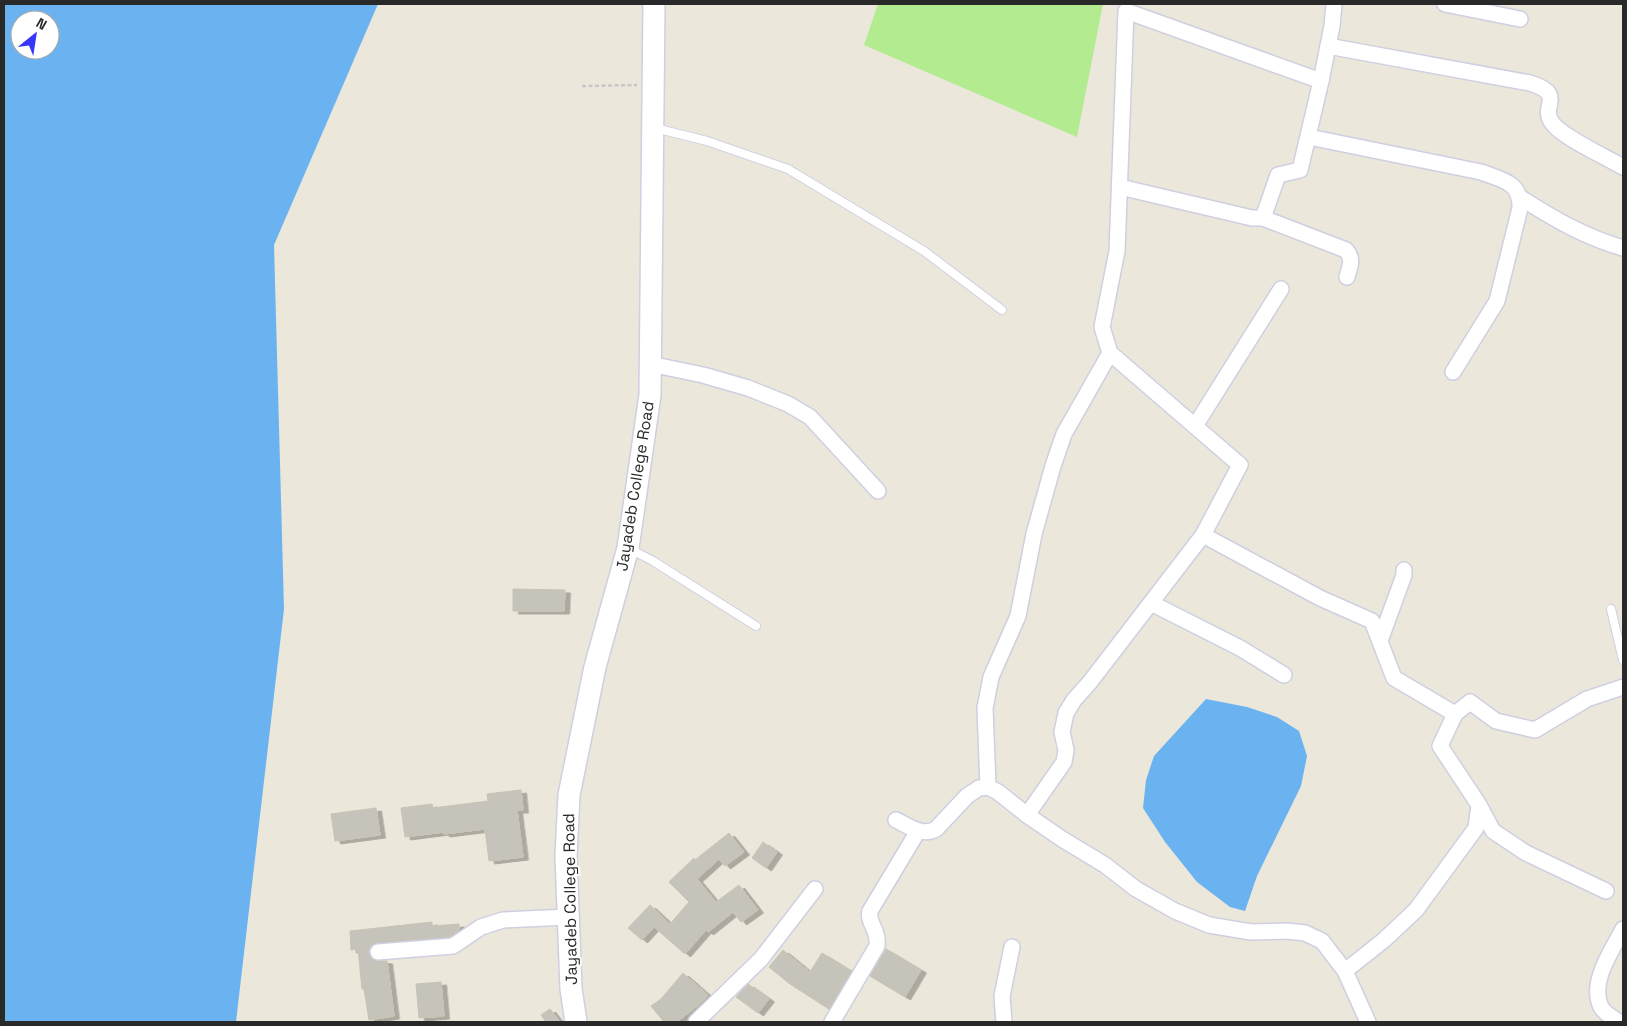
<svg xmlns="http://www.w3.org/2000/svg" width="1627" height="1026" viewBox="0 0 1627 1026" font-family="'Space Grotesk',sans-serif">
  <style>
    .pitch { fill: #b3eb90 }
    .water { fill: #6bb3f0; fill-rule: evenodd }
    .building { fill: #c6c4ba; stroke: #c6c3b4; filter: url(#shadow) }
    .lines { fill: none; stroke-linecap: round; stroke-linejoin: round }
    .lane-casing { stroke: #cfcfe2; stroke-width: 10 }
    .street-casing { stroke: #cfcfe2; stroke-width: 18 }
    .secondary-casing { stroke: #cfcfe2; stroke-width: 24 }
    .path { stroke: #c7c7c7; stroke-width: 2.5; stroke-dasharray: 4 2.5; stroke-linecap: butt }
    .lane { stroke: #fff; stroke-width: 8 }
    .street { stroke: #fff; stroke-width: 15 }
    .secondary { stroke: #fff; stroke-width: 21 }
    .labels { text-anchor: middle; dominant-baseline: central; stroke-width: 4; stroke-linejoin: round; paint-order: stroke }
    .street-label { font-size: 16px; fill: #292929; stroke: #fff }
  </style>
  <defs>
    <filter id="shadow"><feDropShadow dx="5.5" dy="3" stdDeviation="0" flood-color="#0004"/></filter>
  </defs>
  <rect width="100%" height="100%" fill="#ebe7da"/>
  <polygon class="pitch" points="878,4 1103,4 1077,137 864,45"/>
  <g class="water">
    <path d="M4 4H378L274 245 284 609 236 1022H4ZM20 20H50V50H20Z"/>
    <polygon points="1206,699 1247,707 1277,717 1299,731 1307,756 1301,786 1257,876 1245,911 1230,907 1197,882 1165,842 1143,808 1146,780 1154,756"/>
  </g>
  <g class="building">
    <polygon points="513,589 565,590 564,611 513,611"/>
    <polygon points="521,790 523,810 517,810 523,857 489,861 485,829 444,834 444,832 405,837 401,808 432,804 433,808 488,801 487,794"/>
    <polygon points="376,808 380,835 335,841 331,814"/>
    <polygon points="729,833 744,852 725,866 719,859 697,879 716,902 739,885 758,910 741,922 733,912 708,932 706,930 685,954 654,927 642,940 628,928 650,905 670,924 689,902 669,882 694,858 695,860"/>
    <polygon points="763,842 777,852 766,868 752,858"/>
    <polygon points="432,922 432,926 459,924 459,930 450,937 377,943 370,948 369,953 374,960 387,961 394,1016 369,1020 364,989 362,989 358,949 351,950 350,931"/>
    <polygon points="886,949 921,970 905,997 870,976"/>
    <polygon points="783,950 810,972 822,953 851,971 829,1009 790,984 769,967"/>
    <polygon points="683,973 708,995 701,1003 677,1022 664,1022 651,1006 661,999"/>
    <polygon points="441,982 444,1016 419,1018 416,984"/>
    <polygon points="748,984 769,999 758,1013 736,997"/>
    <polygon points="550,1009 560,1022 546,1022 541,1015"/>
  </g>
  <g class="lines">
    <defs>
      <g id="lane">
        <polyline points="655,128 707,141 788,169 924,251 1002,310"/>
        <polyline points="630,549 653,561 756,626"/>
        <polyline points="1611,609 1623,660"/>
      </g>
      <g id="street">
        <polyline points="1445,4 1520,19"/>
        <path d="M1328 46 1530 83C1568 95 1538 106 1553 124 1564 138 1606 157 1623 167"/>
        <polyline points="1321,81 1332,26 1334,4"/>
        <path d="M1309 137 1481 172C1502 180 1521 182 1520 208L1497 301 1453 372"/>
        <polyline points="1120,187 1252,218 1263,218 1278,175 1300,170 1321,81 1126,11 1117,251 1102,327 1110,353 1240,465 1203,535"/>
        <path d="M1521 198C1554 219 1585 237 1623 248"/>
        <path d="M1263 218 1346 250C1354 259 1350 266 1347 277"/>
        <polyline points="650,364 703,375 748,388 788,404 810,417 878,491"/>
        <polyline points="1195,426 1281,289"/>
        <polyline points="1151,603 1240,648 1284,675"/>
        <polyline points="1380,641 1404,575 1404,570"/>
        <polyline points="988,787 985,708 991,677 1018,616 1034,534 1053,466 1064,434 1110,353"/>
        <polyline points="1479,805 1493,831 1526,853 1606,891"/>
        <polyline points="1027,815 1064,762 1066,750 1062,732 1066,713 1074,700 1090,682 1203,535 1320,598 1372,621 1394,678 1455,714"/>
        <path d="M896 820C909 826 922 837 936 829L967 796 979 788 988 787 998 792 1027 815 1062 839 1105 865 1136 889 1175 911 1209 925 1251 932 1287 931 1305 933 1322 941 1345 971 1368 1022"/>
        <polyline points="378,952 453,946 481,927 503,920 569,917"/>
        <polyline points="1345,971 1384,940 1416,910 1476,828 1479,805 1440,746 1455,714 1470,702 1496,721 1535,730 1587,699 1623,687"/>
        <polyline points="696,1022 761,959 815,889"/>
        <path d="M832 1022 877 946C879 928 867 924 870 911L918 831"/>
        <polyline points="1004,1022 1002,996 1012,947"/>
        <path d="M1619 1022C1613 1018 1605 1014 1601 1007 1589 982 1612 951 1623 929"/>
      </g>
      <polyline id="secondary" points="576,1022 571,989 566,856 569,795 595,667 628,548 650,395 654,4"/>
    </defs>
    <use href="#lane" class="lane-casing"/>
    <use href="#street" class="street-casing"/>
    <use href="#secondary" class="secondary-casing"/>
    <polyline class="path" points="582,86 637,85"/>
    <use href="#lane" class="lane"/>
    <use href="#street" class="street"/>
    <use href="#secondary" class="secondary"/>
  </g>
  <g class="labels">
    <g class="street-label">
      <text transform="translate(635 486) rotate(-81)">Jayadeb College Road</text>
      <text transform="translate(570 899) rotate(-91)">Jayadeb College Road</text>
    </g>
  </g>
  <rect width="1627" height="1026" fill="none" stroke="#292929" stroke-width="10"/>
  <g transform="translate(35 35) rotate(30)"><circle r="24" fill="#ffffff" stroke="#a9a9a9"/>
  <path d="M0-4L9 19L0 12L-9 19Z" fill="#3737fc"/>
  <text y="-8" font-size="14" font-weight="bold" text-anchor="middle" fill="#292929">N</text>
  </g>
</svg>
